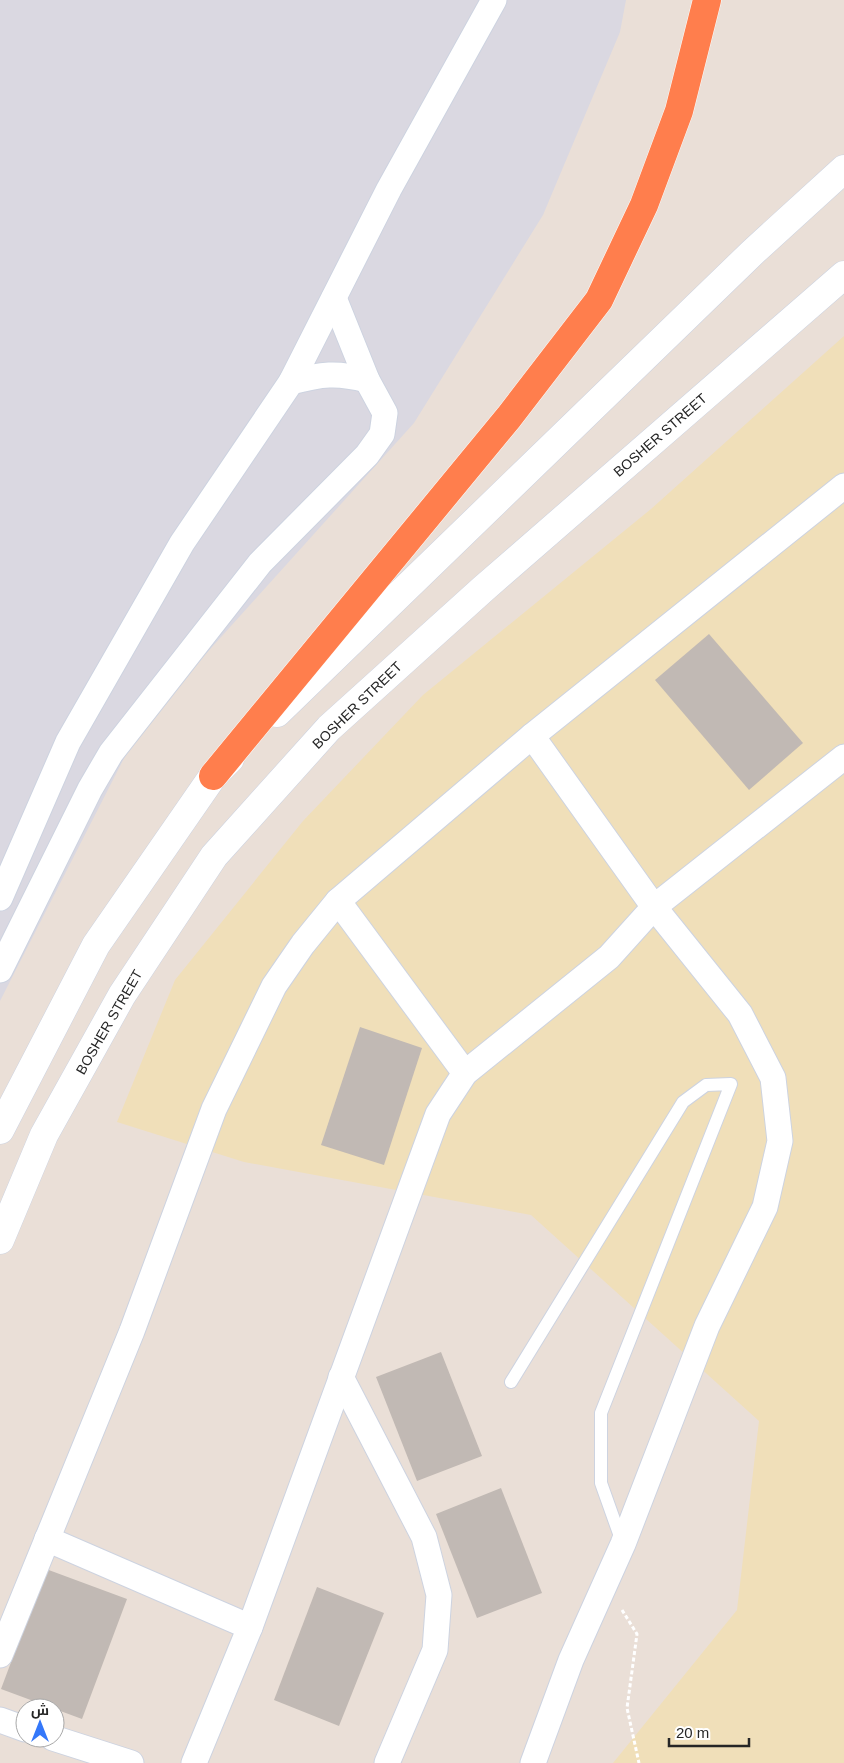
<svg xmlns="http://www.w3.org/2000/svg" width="844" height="1763" viewBox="0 0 844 1763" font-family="Arial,Cairo,sans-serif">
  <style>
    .industrial { fill: #dad8e1 }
    .sand { fill: #f0dfb9 }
    .building { fill: #c1b9b4 }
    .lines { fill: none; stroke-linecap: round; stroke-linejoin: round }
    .lane-casing { stroke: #cdd3e0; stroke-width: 14 }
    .street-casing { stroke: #cdd3e0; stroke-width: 27 }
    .secondary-casing { stroke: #cdd3e0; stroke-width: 29 }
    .highway-casing { stroke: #fff; stroke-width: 29 }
    .path { stroke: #fff; stroke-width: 3; stroke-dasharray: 4 2.5; stroke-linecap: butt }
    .lane { stroke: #fff; stroke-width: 12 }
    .street { stroke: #fff; stroke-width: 25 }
    .secondary { stroke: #fff; stroke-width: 28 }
    .highway { stroke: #ff7e4d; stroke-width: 28 }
    .labels { text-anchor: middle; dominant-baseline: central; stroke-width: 4; stroke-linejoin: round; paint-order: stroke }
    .street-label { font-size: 14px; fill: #262626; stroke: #fff }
  </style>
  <rect width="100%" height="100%" fill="#eadfd7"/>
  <polygon class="industrial" points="0,0 626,0 620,32 543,215 414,423 140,727 0,1001"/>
  <polygon class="sand" points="844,336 844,1763 613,1763 737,1610 759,1421 531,1215 244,1162 117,1122 175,980 303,821 423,695 651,509"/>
  <g class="building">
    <polygon points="709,634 803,743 749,790 655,680"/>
    <polygon points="360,1027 422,1048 384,1165 321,1145"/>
    <polygon points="441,1352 482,1456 417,1481 376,1377"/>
    <polygon points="501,1488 542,1593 477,1618 436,1514"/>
    <polygon points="46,1569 127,1599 82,1719 1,1689"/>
    <polygon points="317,1587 384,1613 339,1726 274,1700"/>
  </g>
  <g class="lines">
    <defs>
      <polyline id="lane" points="511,1382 683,1102 706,1085 731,1084 601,1413 601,1483 622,1542"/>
      <g id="street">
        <path d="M291 382C321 374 337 372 367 380"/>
        <polyline points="532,736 654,907 844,757"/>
        <polyline points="0,898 68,742 182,543 291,382 389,189 494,0"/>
        <polyline points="338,901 465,1073"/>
        <polyline points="0,970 90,789 111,753 260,563 367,455 382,434 385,413 367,380 334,298"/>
        <polyline points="341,1377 424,1537 439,1595 435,1650 387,1763"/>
        <polyline points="47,1539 250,1627"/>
        <polyline points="0,1655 132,1331 214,1109 274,986 303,944 338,901 532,736 844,486"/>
        <polyline points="0,1720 25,1729"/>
        <polyline points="53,1738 131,1763"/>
        <polyline points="194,1763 250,1627 438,1114 465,1073 609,957 654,907 740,1014 773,1078 780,1141 765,1207 707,1326 623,1544 571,1660 533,1763"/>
      </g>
      <g id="secondary">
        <polyline points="277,713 753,252 844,169"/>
        <polyline points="0,1130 96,945 213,776 230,759"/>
        <polyline points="0,1240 44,1135 122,995 214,856 329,728 483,589 844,275"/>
      </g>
      <polyline id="highway" points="213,776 509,417 599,300 644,205 679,111 707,0"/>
    </defs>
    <use href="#lane" class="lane-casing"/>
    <use href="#street" class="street-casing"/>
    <use href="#secondary" class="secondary-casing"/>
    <use href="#highway" class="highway-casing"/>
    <polyline class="path" points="622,1610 637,1634 627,1708 639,1763"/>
    <use href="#lane" class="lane"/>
    <use href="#street" class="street"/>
    <use href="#secondary" class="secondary"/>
    <use href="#highway" class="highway"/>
  </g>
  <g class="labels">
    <g class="street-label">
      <text transform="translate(660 435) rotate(-41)">BOSHER STREET</text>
      <text transform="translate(357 705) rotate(-44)">BOSHER STREET</text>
      <text transform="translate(109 1022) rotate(-60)">BOSHER STREET</text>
    </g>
  </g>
  <g transform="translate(40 1723)"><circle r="24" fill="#ffffff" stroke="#a8a8a8"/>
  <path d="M0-4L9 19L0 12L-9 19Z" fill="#3478fa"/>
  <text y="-8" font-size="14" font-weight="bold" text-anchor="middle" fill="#262626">ش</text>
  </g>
  <path d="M669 1738v8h80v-8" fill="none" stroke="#262626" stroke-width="2.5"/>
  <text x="676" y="1738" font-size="15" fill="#262626" stroke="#ffffff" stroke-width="4" paint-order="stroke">20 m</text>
</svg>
